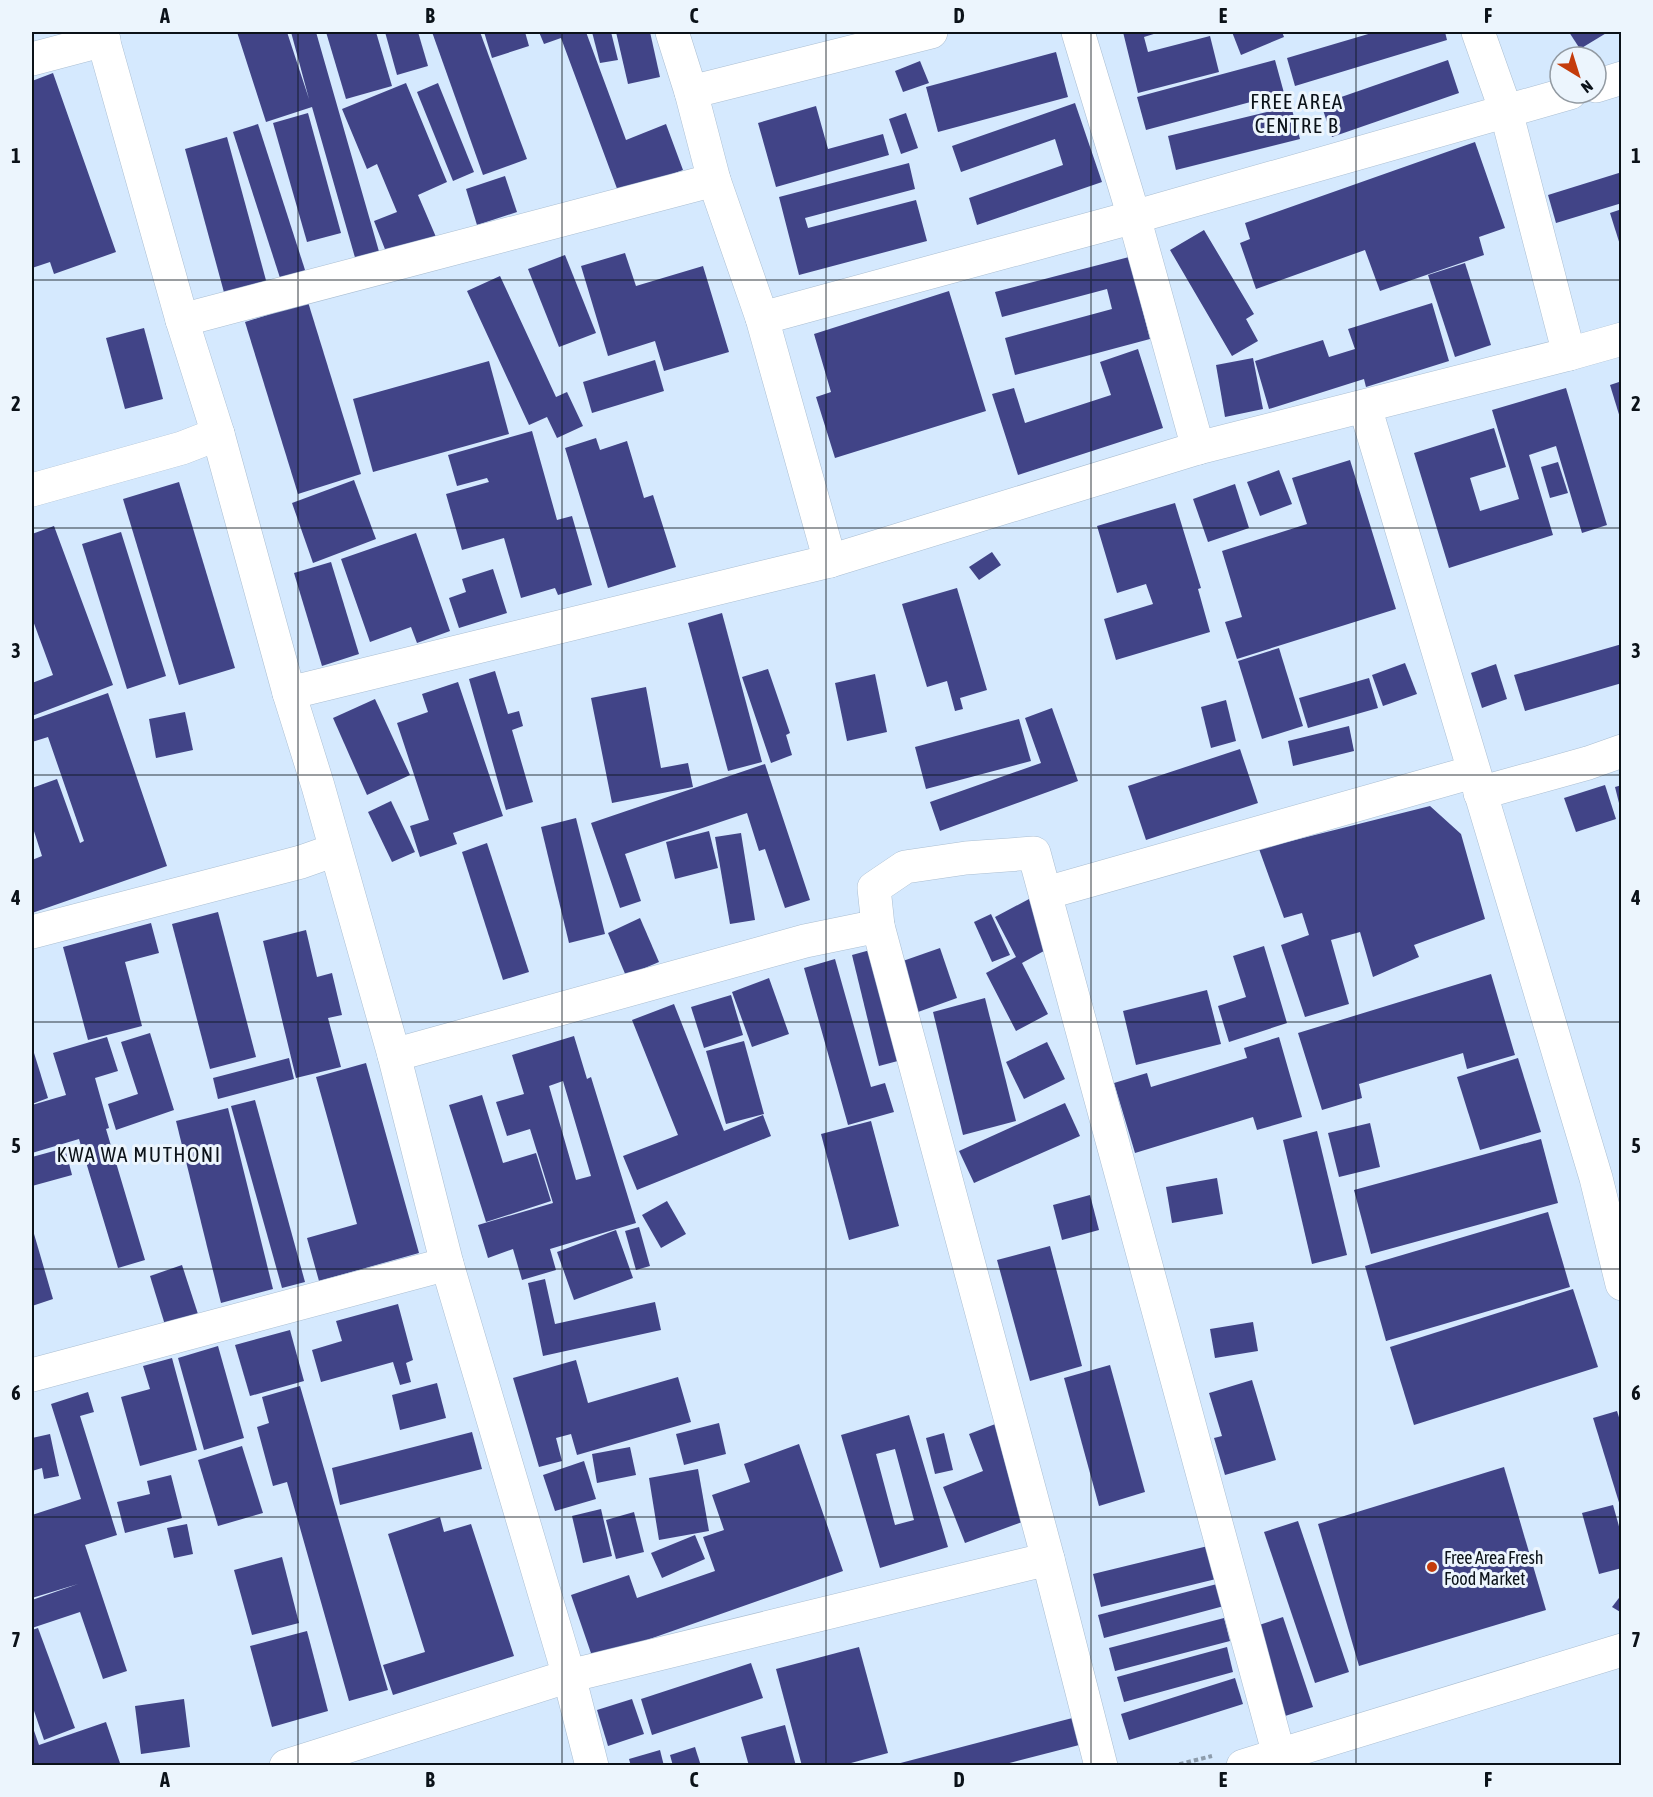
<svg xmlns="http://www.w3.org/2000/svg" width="1653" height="1797" viewBox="0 0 1653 1797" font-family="'Asap Condensed',sans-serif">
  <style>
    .building { fill: #414487; fill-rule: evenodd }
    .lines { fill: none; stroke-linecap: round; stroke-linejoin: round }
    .minor-casing { stroke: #aabed2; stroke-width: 34 }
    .tertiary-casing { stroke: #aabed2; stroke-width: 34 }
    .path { stroke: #8d9cac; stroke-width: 4; stroke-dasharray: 4.5 3; stroke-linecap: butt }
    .minor { stroke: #fff; stroke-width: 33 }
    .tertiary { stroke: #fff; stroke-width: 33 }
    .grid { fill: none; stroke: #0b1219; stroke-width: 1.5; stroke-opacity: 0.55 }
    .poi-dot { fill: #c43c0c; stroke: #ecf5fd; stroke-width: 2 }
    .labels { text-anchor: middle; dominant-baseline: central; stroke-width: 6; stroke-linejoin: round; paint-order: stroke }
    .poi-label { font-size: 18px; fill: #0b1219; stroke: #ecf5fd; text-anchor: start }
    .quarter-label { font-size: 21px; letter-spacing: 1.5px; fill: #0b1219; stroke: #ecf5fd }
    .neatline { fill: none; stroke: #0b1219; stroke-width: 2 }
    .grid-label { font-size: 20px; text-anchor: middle; font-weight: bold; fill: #0b1219 }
  </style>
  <rect width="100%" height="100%" fill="#d5e9fe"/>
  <g class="building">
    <polygon points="237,32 287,32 309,99 291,32 316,32 380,255 356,261 312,107 266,122"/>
    <polygon points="326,32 376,32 392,86 346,99"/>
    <polygon points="385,32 418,32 428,66 397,75"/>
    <polygon points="432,32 480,32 527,159 483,175"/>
    <polygon points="484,32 525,32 529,46 492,58"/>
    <polygon points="539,32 586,32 626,140 666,124 683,170 619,194 561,38 544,44"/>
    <polygon points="592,32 611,32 618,60 600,63"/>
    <polygon points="616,32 650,32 660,77 628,84"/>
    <polygon points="1123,32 1160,32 1144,37 1148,52 1210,36 1219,72 1138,93"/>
    <polygon points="1232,32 1282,32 1284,37 1241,55"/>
    <polygon points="1375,32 1445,32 1447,40 1295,86 1287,58"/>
    <polygon points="1569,32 1608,32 1580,49"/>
    <polygon points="1056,52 1068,97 938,132 926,87"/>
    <polygon points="1275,60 1284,93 1146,130 1137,97"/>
    <polygon points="1448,60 1459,93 1332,137 1321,104"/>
    <polygon points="920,61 929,83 903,92 895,71"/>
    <polygon points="53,73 116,252 54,274 50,262 32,268 32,81"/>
    <polygon points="406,83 447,182 418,195 436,237 388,257 374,221 397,212 377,164 367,169 342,109"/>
    <polygon points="438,83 474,172 453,181 417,92"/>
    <polygon points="1075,103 1102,182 977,225 969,198 1063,165 1055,139 961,172 952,146"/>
    <polygon points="816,106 828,149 883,134 889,155 776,187 758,123"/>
    <polygon points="1291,106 1300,139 1176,170 1168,136"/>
    <polygon points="308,113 341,233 307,242 273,123"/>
    <polygon points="906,113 918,148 901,154 889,119"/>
    <polygon points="258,124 306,273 281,281 233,132"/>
    <polygon points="227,137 267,284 225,296 185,149"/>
    <polygon points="1475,142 1505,228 1479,237 1484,255 1380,291 1365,250 1256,289 1240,243 1250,239 1245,223"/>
    <polygon points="909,163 915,189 805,218 808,228 916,200 927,241 799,275 779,197"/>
    <polygon points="1622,172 1622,203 1556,223 1548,195"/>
    <polygon points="505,176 517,212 477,225 466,189"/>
    <polygon points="1622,209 1622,248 1621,248 1610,213"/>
    <polygon points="1204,230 1254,314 1246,319 1258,341 1232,356 1170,250"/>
    <polygon points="625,253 636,286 703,266 729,352 664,371 655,341 608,356 581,266"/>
    <polygon points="565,255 596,333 559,347 528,269"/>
    <polygon points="1129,257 1150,339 1015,375 1005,338 1112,309 1107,289 1002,317 995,292"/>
    <polygon points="1465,263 1491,345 1455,357 1428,275"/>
    <polygon points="500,276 556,397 567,392 583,426 557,438 547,417 529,425 467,291"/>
    <polygon points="949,291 986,411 835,458 816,397 831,392 814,334"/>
    <polygon points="308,302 361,474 298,494 245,322"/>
    <polygon points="1432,303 1449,361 1366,387 1364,379 1269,409 1255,361 1323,340 1329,357 1355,349 1348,329"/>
    <polygon points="144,328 163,399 125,409 106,338"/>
    <polygon points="1138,349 1163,428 1018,475 992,394 1014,388 1025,423 1111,395 1100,362"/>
    <polygon points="1253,358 1263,409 1225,417 1216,365"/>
    <polygon points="655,360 664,391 592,413 583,382"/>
    <polygon points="489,361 509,434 373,472 353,399"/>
    <polygon points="1622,381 1622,421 1621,421 1610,385"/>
    <polygon points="1566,388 1607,525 1582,533 1556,446 1529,455 1553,535 1449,568 1414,453 1494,428 1506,467 1470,478 1480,511 1519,499 1492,410"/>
    <polygon points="532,431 557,520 572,516 592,585 558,595 555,588 521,598 504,538 462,550 446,494 489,482 487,478 457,486 448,455"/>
    <polygon points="596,438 600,450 627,441 644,498 653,495 676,567 608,588 565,448"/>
    <polygon points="1350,460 1396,609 1237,659 1225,622 1242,617 1222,551 1307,524 1292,478"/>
    <polygon points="1558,462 1568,493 1550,498 1541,467"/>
    <polygon points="1279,470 1292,504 1260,516 1247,482"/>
    <polygon points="354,480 376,539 313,563 292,503"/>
    <polygon points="179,482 235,668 179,685 123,499"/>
    <polygon points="1235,484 1249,528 1208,542 1193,499"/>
    <polygon points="1175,503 1201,588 1198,589 1210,632 1116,660 1104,619 1153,604 1146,584 1117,593 1097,526"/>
    <polygon points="54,526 113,685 32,716 32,683 53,675 32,618 32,534"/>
    <polygon points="121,532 166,676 127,689 82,544"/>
    <polygon points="416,533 450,631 417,643 411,627 370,642 341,559"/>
    <polygon points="992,552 1001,565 979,580 969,567"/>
    <polygon points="331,562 359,654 322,666 294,573"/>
    <polygon points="493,569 507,613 459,628 449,598 466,592 462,579"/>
    <polygon points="957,588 987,690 960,698 963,709 955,711 947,681 927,687 902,604"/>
    <polygon points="722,613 762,762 728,771 688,623"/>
    <polygon points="1622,644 1622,683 1525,711 1514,675"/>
    <polygon points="1279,648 1303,726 1262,739 1238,661"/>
    <polygon points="1405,663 1417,694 1383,706 1372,675"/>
    <polygon points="1496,664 1507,699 1482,708 1471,673"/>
    <polygon points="768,669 790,733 786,735 792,755 771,763 742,677"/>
    <polygon points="495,671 508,714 519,711 523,726 512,730 533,802 506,810 469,679"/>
    <polygon points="875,674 887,732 847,741 835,683"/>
    <polygon points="1369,678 1378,708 1308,728 1299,698"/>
    <polygon points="458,682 503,816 453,833 457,844 420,857 410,826 429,820 397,723 428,712 422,694"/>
    <polygon points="646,687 661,768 688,763 693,787 612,803 591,698"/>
    <polygon points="108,693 167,866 32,913 32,860 42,856 32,825 32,788 57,779 80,843 84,841 48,737 32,742 32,720"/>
    <polygon points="375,699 410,775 367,795 333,718"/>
    <polygon points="1226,700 1236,741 1211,748 1201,707"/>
    <polygon points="1052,708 1078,781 940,831 930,802 1041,763 1025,718"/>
    <polygon points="185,712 193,750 156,758 149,719"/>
    <polygon points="1019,719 1031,761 926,789 915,747"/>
    <polygon points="1349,726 1354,751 1293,766 1288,741"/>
    <polygon points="1240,749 1258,803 1146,840 1128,786"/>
    <polygon points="765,764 810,900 785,908 765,849 759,851 747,813 625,854 641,901 620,908 591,823"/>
    <polygon points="1605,785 1616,819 1576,832 1564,798"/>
    <polygon points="1622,785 1622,811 1621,811 1615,787"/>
    <polygon points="391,801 415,852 392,862 368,812"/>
    <polygon points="1430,806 1461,834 1485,919 1414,945 1419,957 1373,977 1360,932 1331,940 1349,1004 1305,1017 1281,945 1309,935 1302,913 1284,918 1259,849"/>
    <polygon points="576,818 605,934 569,943 541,827"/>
    <polygon points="709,831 718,868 675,879 666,842"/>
    <polygon points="741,833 755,920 730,924 715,837"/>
    <polygon points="487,843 529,972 503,980 462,852"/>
    <polygon points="1029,899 1053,946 1022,963 1048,1014 1016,1031 986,973 1016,957 995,917"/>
    <polygon points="218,912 256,1057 210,1069 172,924"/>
    <polygon points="991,914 1010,955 992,962 974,922"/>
    <polygon points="640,918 659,962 626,976 608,933"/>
    <polygon points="151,923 159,953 125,962 142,1026 88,1040 63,947"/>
    <polygon points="306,930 317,977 332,973 342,1015 328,1018 341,1067 296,1078 263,941"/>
    <polygon points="1264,946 1287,1023 1229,1042 1218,1006 1246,997 1233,956"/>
    <polygon points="881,947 909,1058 879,1066 852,955"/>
    <polygon points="940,948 957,998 918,1012 900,962"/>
    <polygon points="835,959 871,1087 885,1083 894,1112 848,1125 804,968"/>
    <polygon points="1491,974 1515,1055 1467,1069 1463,1053 1359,1084 1362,1098 1322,1110 1298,1033"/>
    <polygon points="769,978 789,1034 752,1047 732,992"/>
    <polygon points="1207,990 1221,1044 1136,1065 1123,1011"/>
    <polygon points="731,995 743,1035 704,1048 691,1007"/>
    <polygon points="985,998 1016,1121 963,1135 933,1012"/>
    <polygon points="674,1004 724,1131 763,1115 771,1136 637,1190 623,1156 678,1135 632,1020"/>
    <polygon points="150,1033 174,1110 116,1130 108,1104 138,1094 121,1042"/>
    <path d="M574 1036 587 1079 591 1077 636 1223 550 1249 556 1270 522 1280 513 1249 488 1258 478 1225 553 1203 530 1129 507 1136 496 1102 524 1094 512 1055ZM563 1081 591 1176 576 1180 549 1086Z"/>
    <polygon points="107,1037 118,1071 95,1078 109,1128 106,1129 145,1260 118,1268 79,1139 32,1153 32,1105 66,1095 53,1053"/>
    <polygon points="1279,1037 1302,1117 1257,1130 1253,1117 1135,1153 1114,1083 1147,1073 1151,1087 1247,1058 1244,1048"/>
    <polygon points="744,1041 764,1114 726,1124 706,1051"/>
    <polygon points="1047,1042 1065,1079 1024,1099 1006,1062"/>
    <polygon points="34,1053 48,1098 32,1104 32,1054"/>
    <polygon points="289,1058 294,1079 218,1099 213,1078"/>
    <polygon points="1518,1058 1541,1132 1480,1150 1457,1077"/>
    <polygon points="366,1063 419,1253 319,1281 307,1238 357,1224 316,1077"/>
    <polygon points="482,1095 503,1163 536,1153 551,1201 486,1222 449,1105"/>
    <polygon points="255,1100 305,1282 282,1288 231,1106"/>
    <polygon points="1065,1103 1080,1136 974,1183 959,1151"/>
    <polygon points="228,1108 273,1289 221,1303 176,1121"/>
    <polygon points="871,1121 899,1226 849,1240 821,1134"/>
    <polygon points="1370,1123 1380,1167 1339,1177 1328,1133"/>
    <polygon points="1317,1131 1347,1255 1312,1264 1283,1140"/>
    <polygon points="1541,1139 1558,1203 1371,1254 1354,1190"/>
    <polygon points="65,1148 72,1175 32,1186 32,1157"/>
    <polygon points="1217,1178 1223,1214 1172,1223 1166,1187"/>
    <polygon points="1090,1195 1099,1230 1062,1240 1053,1205"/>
    <polygon points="667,1201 686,1234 661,1248 642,1215"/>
    <polygon points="1548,1212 1570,1287 1386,1341 1365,1266"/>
    <polygon points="32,1227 53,1299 32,1306"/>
    <polygon points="639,1227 650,1266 636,1270 625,1231"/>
    <polygon points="616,1230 633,1278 574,1300 557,1252"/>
    <polygon points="1050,1246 1082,1366 1030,1381 997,1260"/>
    <polygon points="182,1265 198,1314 165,1325 150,1276"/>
    <polygon points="545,1279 555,1324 655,1302 661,1330 543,1356 528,1283"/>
    <polygon points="1573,1289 1598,1367 1414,1425 1390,1347"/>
    <polygon points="398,1304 413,1360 406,1363 411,1382 400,1385 393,1362 321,1382 312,1350 342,1341 336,1321"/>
    <polygon points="1253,1322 1258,1351 1215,1358 1210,1329"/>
    <polygon points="290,1330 304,1381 250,1396 235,1345"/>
    <polygon points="218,1346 244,1438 204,1450 178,1358"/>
    <polygon points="172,1358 197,1450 140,1466 121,1397 150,1389 143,1366"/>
    <polygon points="576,1360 588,1403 678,1377 691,1422 577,1455 571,1434 556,1438 562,1461 539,1467 513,1378"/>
    <polygon points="1110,1365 1145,1492 1099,1506 1064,1378"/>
    <polygon points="1252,1380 1276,1460 1225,1475 1214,1438 1222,1436 1209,1393"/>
    <polygon points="437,1383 446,1418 400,1430 392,1395"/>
    <polygon points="300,1386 388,1690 349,1701 287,1482 273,1486 257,1427 269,1423 262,1397"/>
    <polygon points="88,1392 94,1412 80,1416 117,1535 85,1545 127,1671 103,1679 80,1612 32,1628 32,1600 78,1584 32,1598 32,1515 81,1499 51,1404"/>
    <polygon points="1617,1411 1622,1427 1621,1509 1593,1418"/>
    <path d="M909 1415 948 1547 880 1568 841 1435ZM895 1449 914 1520 895 1525 876 1454Z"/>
    <polygon points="719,1423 726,1454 684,1465 676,1434"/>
    <polygon points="998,1423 1030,1519 965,1543 943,1487 983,1471 969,1434"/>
    <polygon points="472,1432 482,1469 340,1505 332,1468"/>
    <polygon points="944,1433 953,1470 935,1474 926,1438"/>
    <polygon points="50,1434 59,1476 44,1479 42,1468 32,1471 32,1438"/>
    <polygon points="799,1444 843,1571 593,1659 571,1595 629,1575 637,1598 715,1571 703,1537 724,1530 712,1495 750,1482 744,1464"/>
    <polygon points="242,1446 263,1513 218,1526 198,1460"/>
    <polygon points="630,1447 636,1475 597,1483 592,1454"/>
    <polygon points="584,1461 596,1499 555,1511 543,1475"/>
    <polygon points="1504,1467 1546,1610 1359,1666 1318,1524"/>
    <polygon points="698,1469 709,1531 659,1540 649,1478"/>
    <polygon points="171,1475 182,1518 125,1533 117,1502 150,1494 147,1481"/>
    <polygon points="1613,1505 1622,1537 1622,1568 1599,1574 1582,1513"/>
    <polygon points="601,1509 612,1556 583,1563 572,1516"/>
    <polygon points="634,1512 644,1552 616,1559 606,1520"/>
    <polygon points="440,1517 444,1532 471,1524 514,1656 393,1695 383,1665 425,1652 388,1534"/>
    <polygon points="1298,1521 1349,1672 1315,1683 1264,1532"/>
    <polygon points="187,1524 193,1554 174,1558 167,1528"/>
    <polygon points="695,1535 705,1559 662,1578 651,1553"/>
    <polygon points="1208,1546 1216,1579 1101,1607 1093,1574"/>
    <polygon points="282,1557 299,1623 252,1635 234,1570"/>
    <polygon points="1217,1584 1224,1606 1104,1638 1098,1615"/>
    <polygon points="1622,1594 1622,1613 1612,1607"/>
    <polygon points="1283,1617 1313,1707 1282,1717 1253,1627"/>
    <polygon points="1224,1618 1230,1641 1115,1671 1109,1648"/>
    <polygon points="38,1628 75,1728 44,1740 32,1705 32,1630"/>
    <polygon points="307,1631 328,1711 272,1727 250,1646"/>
    <polygon points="859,1647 888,1753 840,1766 802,1766 776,1669"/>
    <polygon points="1227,1647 1233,1672 1124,1702 1117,1677"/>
    <polygon points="751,1663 763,1698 652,1735 641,1699"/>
    <polygon points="1235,1678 1243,1704 1129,1740 1121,1714"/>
    <polygon points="184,1699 190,1747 141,1754 135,1706"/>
    <polygon points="632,1699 644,1734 608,1746 597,1710"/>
    <polygon points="1080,1716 1087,1743 998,1766 889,1766"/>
    <polygon points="106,1722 121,1766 32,1766 32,1725 39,1745"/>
    <polygon points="785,1725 796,1766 749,1766 741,1737"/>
    <polygon points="695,1747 701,1766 673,1766 670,1755"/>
    <polygon points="660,1750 664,1766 631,1766 629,1759"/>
  </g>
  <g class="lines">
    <defs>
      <g id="minor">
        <polyline points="101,32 182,320 218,434 289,693 318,786 394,1055 447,1264 569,1676 592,1766"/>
        <polyline points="672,32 691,92 714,180 762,318 830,561"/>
        <polyline points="1078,32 1134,217 1198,448"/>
        <polyline points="1478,32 1506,111 1569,354"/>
        <polyline points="32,59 104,40"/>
        <polyline points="1596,86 1622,78"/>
        <polyline points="691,92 931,32"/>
        <polyline points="762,318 1134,217 1570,93"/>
        <polyline points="182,320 714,180"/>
        <polyline points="1365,407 1596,1178 1622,1284"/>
        <polyline points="32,490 182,448 218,434"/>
        <polyline points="289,693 830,561 1198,448 1569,354 1622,339"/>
        <polyline points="1480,793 1588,763 1622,751"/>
        <polyline points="1046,893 1473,772"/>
        <polyline points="878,926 1048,1559 1101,1766"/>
        <polyline points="32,932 301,862 335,850"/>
        <polyline points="394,1055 805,941 878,926 874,888 905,867 966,858 1034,853 1279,1755"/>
        <polyline points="32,1375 447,1264"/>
        <polyline points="286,1766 569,1676 1048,1559"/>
      </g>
      <polyline id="tertiary" points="1243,1766 1622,1650"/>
    </defs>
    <use href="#minor" class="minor-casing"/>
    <use href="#tertiary" class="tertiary-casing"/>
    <polyline class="path" points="1172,1766 1212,1756"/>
    <use href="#minor" class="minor"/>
    <use href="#tertiary" class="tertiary"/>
  </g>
  <path class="grid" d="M298 32V1766M562 32V1766M826 32V1766M1091 32V1766M1356 32V1766M32 280H1622M32 528H1622M32 775H1622M32 1022H1622M32 1269H1622M32 1517H1622"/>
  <circle class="poi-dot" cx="1432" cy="1567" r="6"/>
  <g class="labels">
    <g class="poi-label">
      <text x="1444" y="1557">Free Area Fresh<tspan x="1444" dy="21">Food Market</tspan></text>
    </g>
    <g class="quarter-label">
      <text x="1297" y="101">FREE AREA<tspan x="1297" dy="24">CENTRE B</tspan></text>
      <text x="139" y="1154">KWA WA MUTHONI</text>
    </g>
  </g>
  <rect width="1653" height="1797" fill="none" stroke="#ecf5fd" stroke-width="66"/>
  <g transform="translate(1578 75) rotate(142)"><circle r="28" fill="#ecf5fd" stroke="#929aa2" stroke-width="1.5"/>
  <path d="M0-4.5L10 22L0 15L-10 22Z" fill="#c43c0c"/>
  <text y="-9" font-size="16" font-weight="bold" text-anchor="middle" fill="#0b1219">N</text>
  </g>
  <rect x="33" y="33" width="1587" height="1731" class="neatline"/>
  <g class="grid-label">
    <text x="165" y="23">A</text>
    <text x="430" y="23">B</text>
    <text x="694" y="23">C</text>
    <text x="959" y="23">D</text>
    <text x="1223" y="23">E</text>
    <text x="1488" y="23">F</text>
    <text x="16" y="163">1</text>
    <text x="1636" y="163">1</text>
    <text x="16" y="411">2</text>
    <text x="1636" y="411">2</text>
    <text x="16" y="658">3</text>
    <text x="1636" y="658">3</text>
    <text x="16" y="905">4</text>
    <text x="1636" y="905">4</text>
    <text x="16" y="1153">5</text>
    <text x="1636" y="1153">5</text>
    <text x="16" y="1400">6</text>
    <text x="1636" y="1400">6</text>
    <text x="16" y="1647">7</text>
    <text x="1636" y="1647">7</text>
    <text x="165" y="1787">A</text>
    <text x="430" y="1787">B</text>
    <text x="694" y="1787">C</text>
    <text x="959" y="1787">D</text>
    <text x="1223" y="1787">E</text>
    <text x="1488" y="1787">F</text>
  </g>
</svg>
